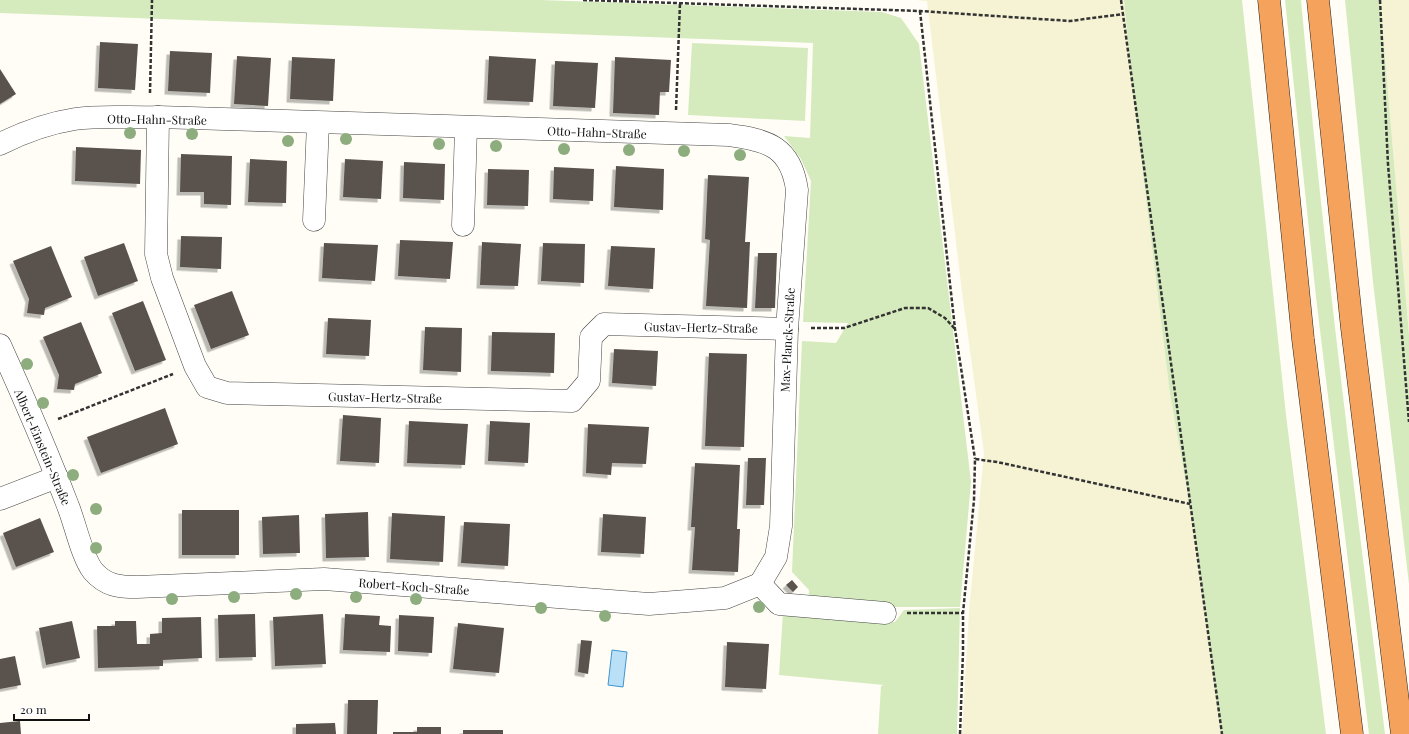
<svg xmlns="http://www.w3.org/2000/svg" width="1409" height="734" viewBox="0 0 1409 734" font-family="'Playfair Display',serif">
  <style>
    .farmland { fill: #f6f3d4 }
    .green { fill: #d5ebbd }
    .water { fill: #b9e0f7; stroke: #3f96cf }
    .building { fill: #5a524d; filter: url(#shadow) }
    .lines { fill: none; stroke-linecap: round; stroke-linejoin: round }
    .minor-casing { stroke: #444; stroke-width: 23 }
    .highway-casing { stroke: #222; stroke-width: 23 }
    .path { stroke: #333; stroke-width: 2.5; stroke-dasharray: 4 2; stroke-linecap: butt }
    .minor { stroke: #fff; stroke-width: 22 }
    .highway { stroke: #f5a25d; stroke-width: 22 }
    .tree { fill: #8dad7f }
    .labels { text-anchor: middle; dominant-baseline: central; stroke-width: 4; stroke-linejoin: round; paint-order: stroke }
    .street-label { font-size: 12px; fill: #111; stroke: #fff }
  </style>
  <defs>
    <filter id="shadow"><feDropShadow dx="-3.5" dy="3.5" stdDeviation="0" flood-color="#0004"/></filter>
  </defs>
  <rect width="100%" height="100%" fill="#fffdf5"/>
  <g class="farmland">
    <polygon points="916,0 1124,0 1133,93 1170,394 1194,529 1221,734 962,734 969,611 984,453 962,292 927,1"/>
    <polygon points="1380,0 1409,0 1409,335"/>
  </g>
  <g class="green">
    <polygon points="0,0 540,0 882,12 901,18 919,44 971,482 960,607 895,607 808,602 809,590 792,572 802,341 836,343 848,323 803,322 811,181 801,159 784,136 810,138 813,43 0,13"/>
    <polygon points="1124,0 1242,0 1286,415 1326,734 1221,734 1194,529 1170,394 1133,93"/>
    <path d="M1285 0H1301C1323 245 1354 490 1385 734H1369L1316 297Z"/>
    <polygon points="1345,0 1380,0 1409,335 1409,584 1373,282"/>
    <polygon points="692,43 808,48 805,121 688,115"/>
    <polygon points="960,608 957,734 878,734 881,686 884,685 779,675 783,613 895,622 904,610"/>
  </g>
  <polygon class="water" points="612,650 627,652 623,687 608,685"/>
  <g class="building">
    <polygon points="100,42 138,44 135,90 98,88"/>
    <polygon points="170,51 212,53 210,93 168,91"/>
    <polygon points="237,56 271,58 268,106 234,104"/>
    <polygon points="489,56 536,59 533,102 487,100"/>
    <polygon points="292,57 335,59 333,101 290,99"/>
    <polygon points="615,57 671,60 669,92 660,92 659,115 613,113"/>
    <polygon points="555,61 598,63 595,108 553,106"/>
    <polygon points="0,69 16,94 0,104"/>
    <polygon points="76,147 141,150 140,184 75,181"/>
    <polygon points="181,154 232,156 231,205 204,204 204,192 180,192"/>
    <polygon points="250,159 287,161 286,203 248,202"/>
    <polygon points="345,159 383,161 381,199 343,197"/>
    <polygon points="404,162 445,164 444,200 403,198"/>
    <polygon points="616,166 664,169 663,210 614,207"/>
    <polygon points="554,167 594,169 593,201 553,199"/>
    <polygon points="488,169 529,170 528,206 487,205"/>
    <polygon points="708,175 749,177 745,242 750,242 747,308 706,306 710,240 705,239"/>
    <polygon points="181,236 222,237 221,269 180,267"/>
    <polygon points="400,240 453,242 450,279 398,276"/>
    <polygon points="482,242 521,244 518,286 480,285"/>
    <polygon points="124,243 138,281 98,296 84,257"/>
    <polygon points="324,243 378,245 375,281 322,278"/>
    <polygon points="543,243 585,244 584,283 541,281"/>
    <polygon points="51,246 72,297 45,308 44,315 27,313 29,299 13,261"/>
    <polygon points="611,246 655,248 653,289 608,286"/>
    <polygon points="758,253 777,253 775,308 755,308"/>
    <polygon points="232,291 249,335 211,349 194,305"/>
    <polygon points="143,301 166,360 135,371 112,313"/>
    <polygon points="328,318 371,320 369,356 326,354"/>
    <polygon points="81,322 102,373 75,384 74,390 57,389 59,375 43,337"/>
    <polygon points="425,327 462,328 461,372 423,370"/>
    <polygon points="492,332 555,333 554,373 491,371"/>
    <polygon points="614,349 658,351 656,386 612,383"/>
    <polygon points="709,353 747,354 744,447 705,446"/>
    <polygon points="165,408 178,444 101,473 87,437"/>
    <polygon points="343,415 381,418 379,463 340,461"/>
    <polygon points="409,421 468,424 465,465 407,463"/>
    <polygon points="490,421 530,423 528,463 488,461"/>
    <polygon points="588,424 649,427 646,464 612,463 611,475 586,473"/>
    <polygon points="748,458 766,458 764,505 746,505"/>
    <polygon points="695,463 740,465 737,529 740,529 738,572 692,570 695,527 691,527"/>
    <rect x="182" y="510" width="57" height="45"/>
    <polygon points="368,512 369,557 326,558 325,514"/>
    <polygon points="392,513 445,516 443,562 390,559"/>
    <polygon points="603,514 646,517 644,554 601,552"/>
    <polygon points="299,515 300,553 263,554 262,517"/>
    <polygon points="40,518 54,552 16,567 3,533"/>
    <polygon points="464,522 510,524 508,566 461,563"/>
    <polygon points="792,580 798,587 793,592 786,585"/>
    <polygon points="255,614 256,657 219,658 218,615"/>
    <polygon points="323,614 326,664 275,666 273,617"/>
    <polygon points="345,614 380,616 379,625 391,626 390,652 343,650"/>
    <polygon points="399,615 434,617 432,653 398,651"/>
    <polygon points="201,617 202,658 163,660 163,666 98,668 97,626 115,626 115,621 136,621 137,644 150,644 150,634 162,633 162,618"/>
    <polygon points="72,621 80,658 46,665 39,628"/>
    <polygon points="458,623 504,628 499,673 453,669"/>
    <polygon points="581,640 592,641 588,674 578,672"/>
    <polygon points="727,642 769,644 766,689 725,687"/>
    <polygon points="15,656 21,685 0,689 0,659"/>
    <polygon points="348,700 378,700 377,734 347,734"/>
    <polygon points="20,721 21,734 0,734 0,723"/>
    <polygon points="335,723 336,734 296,734 296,724"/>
    <polygon points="417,727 441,727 441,734 393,734 393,732 417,732"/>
    <rect x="463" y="730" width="40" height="4"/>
  </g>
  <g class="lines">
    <defs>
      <g id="minor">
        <polyline points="158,117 156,254 162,278 195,366 207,387 227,393 572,401 589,381 591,337 604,324 787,329"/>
        <path d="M0 144C24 132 49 123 75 119 102 115 131 118 158 117L729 135C768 140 791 147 797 190L787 329 781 526 776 557 760 584"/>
        <polyline points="314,220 318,123"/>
        <polyline points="463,225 466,128"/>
        <path d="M0 345C24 398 47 451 68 506 75 523 82 557 93 571 106 586 119 587 137 587L324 579 649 604 725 598 760 584"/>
        <polyline points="0,499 57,477"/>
        <polyline points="760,584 779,604 885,613"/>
      </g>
      <g id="highway">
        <polyline points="1269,0 1303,339 1352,734"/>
        <polyline points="1318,0 1352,328 1402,734"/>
      </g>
    </defs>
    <use href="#minor" class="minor-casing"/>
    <use href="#highway" class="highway-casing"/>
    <g class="path">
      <polyline points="583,0 920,11 1070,21 1123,14"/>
      <polyline points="1121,0 1222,734"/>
      <polyline points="1380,0 1388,164 1409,422"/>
      <polyline points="920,11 955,329 975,459"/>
      <polyline points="150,93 152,0"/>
      <polyline points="676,110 680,3"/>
      <polyline points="811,328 844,328 905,308 928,308 945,318 955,329"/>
      <polyline points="58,419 173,374"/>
      <polyline points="907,613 963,613"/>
      <polyline points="960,734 963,652 963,613 974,500 975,459 997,462 1190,504"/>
    </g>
    <use href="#minor" class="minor"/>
    <use href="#highway" class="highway"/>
  </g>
  <g class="tree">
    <circle cx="130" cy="133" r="6"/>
    <circle cx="192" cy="134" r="6"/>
    <circle cx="346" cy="139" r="6"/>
    <circle cx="288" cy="141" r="6"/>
    <circle cx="439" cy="144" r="6"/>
    <circle cx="496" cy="146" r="6"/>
    <circle cx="564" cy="149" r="6"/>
    <circle cx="629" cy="150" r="6"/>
    <circle cx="684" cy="151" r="6"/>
    <circle cx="740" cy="155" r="6"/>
    <circle cx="27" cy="364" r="6"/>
    <circle cx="43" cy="403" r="6"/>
    <circle cx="73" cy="475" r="6"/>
    <circle cx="96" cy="509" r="6"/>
    <circle cx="96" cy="548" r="6"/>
    <circle cx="296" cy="594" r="6"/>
    <circle cx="234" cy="597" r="6"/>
    <circle cx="356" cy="597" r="6"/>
    <circle cx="172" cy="599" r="6"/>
    <circle cx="416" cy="599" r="6"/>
    <circle cx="759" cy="607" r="6"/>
    <circle cx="541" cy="608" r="6"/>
    <circle cx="605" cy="616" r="6"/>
  </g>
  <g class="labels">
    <g class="street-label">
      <text transform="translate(157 119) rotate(1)">Otto-Hahn-Straße</text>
      <text transform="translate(597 132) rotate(2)">Otto-Hahn-Straße</text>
      <text transform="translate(701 327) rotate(1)">Gustav-Hertz-Straße</text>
      <text transform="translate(787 340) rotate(-87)">Max-Planck-Straße</text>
      <text transform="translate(385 397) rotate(1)">Gustav-Hertz-Straße</text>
      <text transform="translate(43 447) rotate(67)">Albert-Einstein-Straße</text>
      <text transform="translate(414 586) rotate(4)">Robert-Koch-Straße</text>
    </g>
  </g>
  <path d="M14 714v6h75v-6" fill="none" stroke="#111111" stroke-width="2"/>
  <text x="20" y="714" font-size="12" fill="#111111" stroke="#ffffff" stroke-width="3" paint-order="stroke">20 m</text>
</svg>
